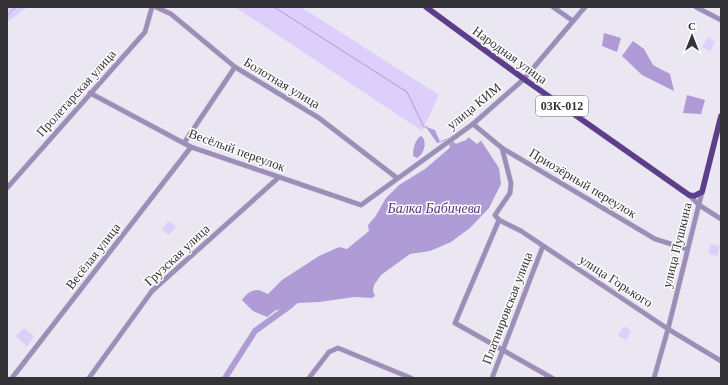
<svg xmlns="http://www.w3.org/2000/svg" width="728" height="385" viewBox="0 0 728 385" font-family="'Times New Roman',serif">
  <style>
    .green { fill: #ddcefb }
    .forest { fill: #af9ad5 }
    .water { fill: #af9bd6 }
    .pier { fill: #eae7f3 }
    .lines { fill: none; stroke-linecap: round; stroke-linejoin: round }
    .stream { stroke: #af9bd6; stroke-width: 1 }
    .river { stroke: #af9bd6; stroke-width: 6 }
    .minor-casing { stroke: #c6c3cd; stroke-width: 5.5 }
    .major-casing { stroke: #c6c3cd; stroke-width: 6 }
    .minor { stroke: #9c8db9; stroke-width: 4.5 }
    .major { stroke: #5d3e8b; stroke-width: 5.5 }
    .labels { text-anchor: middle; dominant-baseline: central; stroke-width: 3; stroke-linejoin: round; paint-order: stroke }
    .shield { fill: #fff; stroke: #717073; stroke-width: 1 }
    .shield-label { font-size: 12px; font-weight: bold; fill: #343337 }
    .street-label { font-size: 13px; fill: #343337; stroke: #fff }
    .water-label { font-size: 14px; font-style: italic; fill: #54377d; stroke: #fff }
  </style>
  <rect width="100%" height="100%" fill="#eae7f3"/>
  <g class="green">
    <polygon points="9,7 28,7 7,22 7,9"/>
    <polygon points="235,7 301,7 439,95 422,131"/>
    <polygon points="708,37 715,42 710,51 702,47"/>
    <polygon points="168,221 176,226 169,235 162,230"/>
    <polygon points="711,244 720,246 717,256 708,254"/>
    <polygon points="624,326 631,331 626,340 618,336"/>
    <polygon points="24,328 34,336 27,347 16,336"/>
  </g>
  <g class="forest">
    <polygon points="604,33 621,38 617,52 602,46"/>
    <polygon points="633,41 644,49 653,65 670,74 674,91 642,75 622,56"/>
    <polygon points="687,95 705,100 701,114 683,113"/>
  </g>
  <g class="water">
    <polygon points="426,127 435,130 440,142 437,143"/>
    <path d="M472 133 474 138 480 139 499 168 501 184 489 208 470 228 451 242 430 251 410 254 381 275 374 285 373 291 375 296 372 298 354 297 320 302 298 303 289 309 276 310 267 317 253 311 242 300C245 295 252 289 259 290 262 291 265 293 268 294L282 280 319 256 339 247 347 249 369 231 368 225 375 217 386 198 399 185 425 169 453 145 466 140Z"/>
    <path d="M421 136C428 141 424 154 417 158L413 156C413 149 415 139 421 136Z"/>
  </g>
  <polygon class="pier" points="471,132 475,133 475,137 483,139 477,144 467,136"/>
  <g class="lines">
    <g class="stream">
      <polyline points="274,7 407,92 424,127 428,127"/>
      <polyline points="7,16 16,7"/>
      <polyline points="440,142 447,139"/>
    </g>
    <g class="river">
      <polyline points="451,143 453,145 452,153"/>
      <polyline points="225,378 255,331 291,305"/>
    </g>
    <defs>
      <g id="minor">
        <polyline points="156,7 171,14 235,67 319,118 397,178"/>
        <polyline points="553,7 573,21"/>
        <polyline points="696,7 721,20"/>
        <polyline points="90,93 191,147 361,205 473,124 524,79 585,7"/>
        <polyline points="473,124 502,148 655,239 687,249"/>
        <polyline points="184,143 235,67"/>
        <polyline points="502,148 511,183 510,193 495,215 499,220 455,323 552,378"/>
        <polyline points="7,188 145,32 152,7"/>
        <polyline points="689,195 699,205 721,219"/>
        <polyline points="499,220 521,231 668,329 721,361"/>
        <polyline points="12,378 191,147"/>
        <polyline points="89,378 152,291 278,178"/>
        <polyline points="309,378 329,352 338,348 411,378"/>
        <polyline points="492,378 543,246"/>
        <polyline points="654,378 668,329 702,192"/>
      </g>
      <polyline id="major" points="426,7 524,79 689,195 694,196 702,192 721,116"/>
    </defs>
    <use href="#minor" class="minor-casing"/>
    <use href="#major" class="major-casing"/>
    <use href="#minor" class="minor"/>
    <use href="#major" class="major"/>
  </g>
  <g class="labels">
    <rect class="shield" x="536" y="96" width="52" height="20" rx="3"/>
    <g class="shield-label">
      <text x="562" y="106">03К-012</text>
    </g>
    <g class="street-label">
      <text transform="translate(510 55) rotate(36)">Народная улица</text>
      <text transform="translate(282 83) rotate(31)">Болотная улица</text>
      <text transform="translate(76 93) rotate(-48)">Пролетарская улица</text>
      <text transform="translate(474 106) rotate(-39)">улица КИМ</text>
      <text transform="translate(237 150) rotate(20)">Весёлый переулок</text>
      <text transform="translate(583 183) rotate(31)">Приозёрный переулок</text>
      <text transform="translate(677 245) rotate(-76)">улица Пушкина</text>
      <text transform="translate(177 255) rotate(-43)">Грузская улица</text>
      <text transform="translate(93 256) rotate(-52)">Весёлая улица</text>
      <text transform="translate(616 281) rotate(33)">улица Горького</text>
      <text transform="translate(507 308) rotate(-69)">Платнировская улица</text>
    </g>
    <g class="water-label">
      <text x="434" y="208">Балка Бабичева</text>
    </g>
  </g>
  <rect width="728" height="385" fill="none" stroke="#343337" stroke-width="16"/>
  <g transform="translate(692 36)" stroke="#ffffff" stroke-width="3" paint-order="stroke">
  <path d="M0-3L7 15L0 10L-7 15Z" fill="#343337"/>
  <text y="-6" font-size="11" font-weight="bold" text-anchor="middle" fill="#343337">С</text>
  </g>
</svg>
